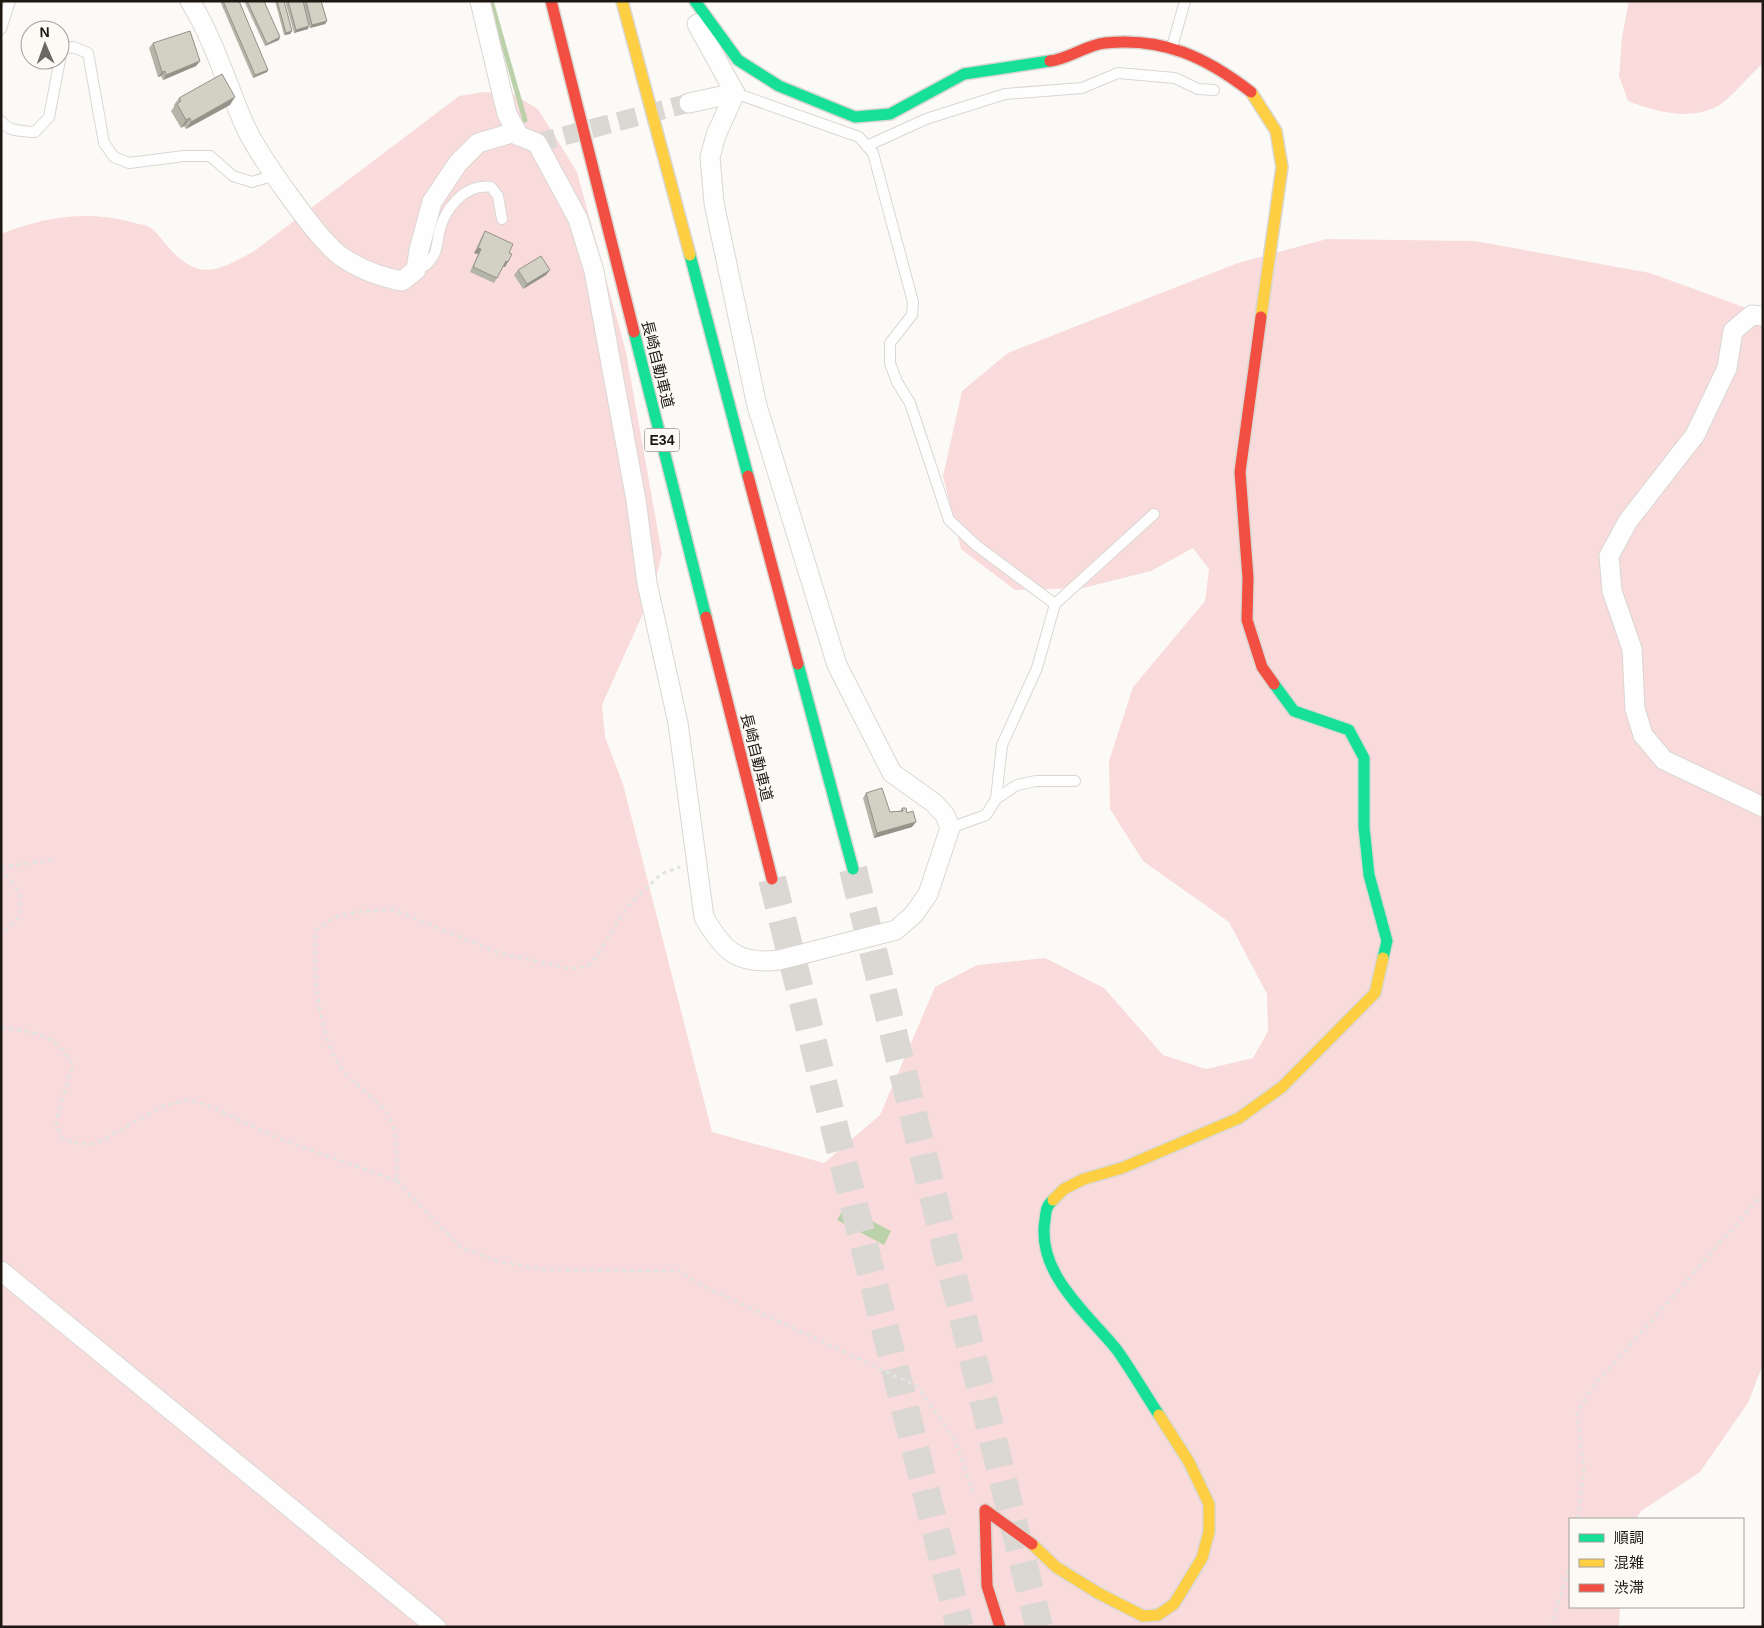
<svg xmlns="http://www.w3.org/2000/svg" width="1764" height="1628" viewBox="0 0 1764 1628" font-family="Helvetica,'Noto Sans JP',sans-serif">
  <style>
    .green { fill: #fadbdc }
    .water { fill: #bbd1a9 }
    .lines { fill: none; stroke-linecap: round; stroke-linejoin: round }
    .stream { stroke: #bbd1a9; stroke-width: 5 }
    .street-tunnel { stroke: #dbd8d4; stroke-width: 19; stroke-dasharray: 19 9; stroke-linecap: butt }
    .highway-tunnel { stroke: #dbd8d4; stroke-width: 28; stroke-dasharray: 28 14; stroke-linecap: butt }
    .lane-casing { stroke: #dad7d2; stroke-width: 12 }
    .street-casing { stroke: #dad7d2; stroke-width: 21 }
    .fast-casing { stroke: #dad7d2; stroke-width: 14 }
    .slow-casing { stroke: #dad7d2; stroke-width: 14 }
    .jam-casing { stroke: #dad7d2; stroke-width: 14 }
    .path { stroke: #e3e3e2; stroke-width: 3; stroke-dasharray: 4 4; stroke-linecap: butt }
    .lane { stroke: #fffefe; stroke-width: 10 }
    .street { stroke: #fffefe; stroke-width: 19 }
    .fast { stroke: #16e098; stroke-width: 11 }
    .slow { stroke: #ffcf43; stroke-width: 11 }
    .jam { stroke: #f24e42; stroke-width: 11 }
    .wall { fill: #b5b4a9 }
    .shaded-wall { fill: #949289 }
    .building { fill: #d3d1c4; stroke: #949289 }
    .labels { text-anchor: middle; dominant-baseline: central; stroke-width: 4; stroke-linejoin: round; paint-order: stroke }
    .shield { fill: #fdfaf6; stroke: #605c56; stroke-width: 1 }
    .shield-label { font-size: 14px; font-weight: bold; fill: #1d1811 }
    .street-label { font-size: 15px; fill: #1d1811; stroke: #fdfaf6 }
  </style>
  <rect width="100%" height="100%" fill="#fcfaf7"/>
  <g class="green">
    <path d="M1629 1H1763V63C1753 72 1728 101 1718 106 1689 121 1657 112 1628 101L1619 76 1622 37Z"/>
    <path d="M483 92 513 94 538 109 577 172 626 352 662 554 653 591 602 705 605 737 623 784 712 1132 824 1163 880 1115 935 987 977 965 1045 958 1104 988 1163 1055 1206 1069 1253 1058 1268 1031 1267 994 1229 922 1143 861 1110 809 1109 761 1133 687 1205 601 1209 569 1193 548 1151 571 1083 588 1015 590 961 549 943 476 962 391 1008 353 1238 263 1327 239 1475 241 1650 273 1763 314V1364L1748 1403 1700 1472 1641 1511 1636 1519H1570V1607H1620L1619 1627H1V234C43 217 87 210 131 222 137 224 144 224 149 227 157 231 164 243 170 249 201 283 220 269 253 252L459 96Z"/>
  </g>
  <polygon class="water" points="845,1207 891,1231 884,1245 837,1220"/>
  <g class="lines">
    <polyline class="stream" points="491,1 525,120"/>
    <polyline class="street-tunnel" points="537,143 689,103"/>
    <g class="highway-tunnel">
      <polyline points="853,869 1039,1627"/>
      <polyline points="772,879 960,1627"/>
    </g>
    <defs>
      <g id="lane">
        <polyline points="1,29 10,1"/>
        <polyline points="1172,47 1185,1"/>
        <polyline points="735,93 859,137 873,153 913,302 912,315 890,343 890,363 897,382 910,403 949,520 977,546 1055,604 1154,514"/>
        <path d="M1 121C9 132 23 131 35 132L49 117 62 49 73 47 88 53 104 143 114 157 129 163 184 156H210L233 176 252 182 275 175"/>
        <polyline points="867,146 926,119 1005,94 1082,88 1118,73 1175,78 1198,89 1214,90"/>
        <path d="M416 270C420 268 426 266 429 262 437 254 437 243 439 233 444 209 465 183 491 187L498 196 502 219"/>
        <polyline points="996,799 1017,785 1036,781 1075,781"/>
        <polyline points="950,828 986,815 996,799 1002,745 1037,668 1055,604"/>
      </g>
      <g id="street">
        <path d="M190 1C214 40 227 85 245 126 257 153 319 242 342 257 360 269 380 277 402 281L416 270 419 250 432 202 458 163 478 143 512 133 537 143 578 219 594 271 636 500 647 583 678 723 704 917C723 951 738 965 779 960L896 930 914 914 928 894 950 828 945 815 934 803 892 773 837 665 757 406 714 203 710 157 716 135 735 93"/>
        <polyline points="480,1 507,114 519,136"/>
        <polyline points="689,103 735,93 697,24"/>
        <polyline points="1763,316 1752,315 1733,331 1727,368 1695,435 1628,521 1609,556 1612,591 1632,649 1635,709 1643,735 1664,760 1763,807"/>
        <polyline points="1,1271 436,1627"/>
      </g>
      <g id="fast">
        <polyline points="695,1 738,60 779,86 855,117 890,114 964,74 1050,61"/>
        <polyline points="690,255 748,476"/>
        <polyline points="634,332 706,617"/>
        <polyline points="798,664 853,869"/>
        <polyline points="1274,684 1294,711 1349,730 1364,758 1364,827 1369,875 1387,941 1383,958"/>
        <path d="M1053 1200C1046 1206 1046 1211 1045 1220 1036 1273 1087 1313 1117 1350 1132 1371 1145 1394 1159 1415"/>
      </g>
      <g id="slow">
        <polyline points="622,1 690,255"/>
        <polyline points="1251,92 1276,131 1282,167 1261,317"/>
        <polyline points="1053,1200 1064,1189 1084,1179 1122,1168 1239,1118 1282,1087 1375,993 1383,958"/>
        <polyline points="1032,1544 1056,1567 1098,1593 1143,1616 1158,1615 1174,1604 1202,1558 1209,1532 1209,1504 1189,1462 1159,1415"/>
      </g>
      <g id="jam">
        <polyline points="551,1 634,332"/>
        <path d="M1050 61C1069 59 1086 45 1105 43 1163 37 1206 57 1251 92"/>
        <polyline points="1261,317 1240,472 1248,578 1247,620 1262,667 1274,684"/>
        <polyline points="748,476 798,664"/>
        <polyline points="706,617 772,879"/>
        <polyline points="1000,1627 987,1586 985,1510 1032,1544"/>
      </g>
    </defs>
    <use href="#lane" class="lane-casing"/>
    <use href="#street" class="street-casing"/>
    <use href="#fast" class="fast-casing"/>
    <use href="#slow" class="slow-casing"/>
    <use href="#jam" class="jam-casing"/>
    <g class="path">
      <polyline points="1,867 54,860"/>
      <polyline points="1,868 21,895 19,917 1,935"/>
      <path d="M1 1028C35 1032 55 1033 73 1065L56 1121 60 1136 73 1143 95 1144 163 1106 188 1100 207 1105 278 1138 397 1181C397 1160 399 1132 387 1113 376 1097 353 1085 341 1068 318 1034 312 970 316 930L335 917 363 911 394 910 499 953 571 969 588 966 599 953 627 907 661 874 680 867"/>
      <polyline points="397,1181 460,1247 497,1261 545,1270 679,1271 701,1285 917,1386 955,1440 973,1492"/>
      <polyline points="1578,1519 1584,1469 1577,1413 1592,1388 1763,1194"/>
      <polyline points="1551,1627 1570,1565"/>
    </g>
    <use href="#lane" class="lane"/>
    <use href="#street" class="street"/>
    <use href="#fast" class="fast"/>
    <use href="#slow" class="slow"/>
    <use href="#jam" class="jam"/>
  </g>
  <g class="wall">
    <polygon points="220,1 239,1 268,70 267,72 253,78"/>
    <polygon points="244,1 264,1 279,40 265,46"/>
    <polygon points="275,1 284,1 292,31 290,34 284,35"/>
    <polygon points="285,1 303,1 308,29 294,33"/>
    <polygon points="303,1 321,1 327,21 325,24 310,28"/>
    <polygon points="153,43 200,61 196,66 163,80 161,76 158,77 149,48"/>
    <polygon points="179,98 230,105 186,129 184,126 181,128 171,111 174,107 174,105"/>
    <polygon points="485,231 509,253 505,267 503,266 497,278 494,283 470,272 478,254 474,253 482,236"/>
    <polygon points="518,270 546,275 523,289 514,275"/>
    <polygon points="866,793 890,812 900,811 902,808 912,827 874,838 863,798"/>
  </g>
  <g class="shaded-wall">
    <polygon points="327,21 325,24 310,28 312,25"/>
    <polygon points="309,26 308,29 294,33 296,30"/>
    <polygon points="292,31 290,34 284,35 286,33"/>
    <polygon points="280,37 279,40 265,46 267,44"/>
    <polygon points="200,61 196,66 163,80 166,75"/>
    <polygon points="268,70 267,72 253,78 255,75"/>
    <polygon points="165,71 161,76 158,77 162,72"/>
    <polygon points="235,97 230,105 186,129 191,122"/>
    <polygon points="190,118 184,126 181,128 186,120"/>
    <polygon points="478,248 481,249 478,254 474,253"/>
    <polygon points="506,261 508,262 505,267 502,266"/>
    <polygon points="550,270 546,275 523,289 527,284"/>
    <polygon points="916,822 912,827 874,838 877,833"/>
  </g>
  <g class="building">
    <polygon points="223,1 239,1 268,70 255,75"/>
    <polygon points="247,1 264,1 280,37 267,44"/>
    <polygon points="277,1 284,1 292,31 286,33"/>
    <polygon points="288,1 303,1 309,26 296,30"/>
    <polygon points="306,1 321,1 327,21 312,25"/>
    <polygon points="190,31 200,61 166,75 165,71 162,72 153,43"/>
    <polygon points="222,74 235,97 191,122 190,118 186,120 177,104 181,101 179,98"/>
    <polygon points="485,231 513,244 509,253 512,254 508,262 506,261 497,278 473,267 481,249 478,248"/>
    <polygon points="541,256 550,270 527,284 518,270"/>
    <polygon points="882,788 890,812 903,811 902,808 906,808 907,813 913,811 916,822 877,833 866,793"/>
  </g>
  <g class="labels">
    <rect class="shield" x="644.5" y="428.5" width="35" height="23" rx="4"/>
    <g class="shield-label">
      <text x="662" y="440">E34</text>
    </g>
    <g class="street-label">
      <text transform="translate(658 364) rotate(76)">長崎自動車道</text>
      <text transform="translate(757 757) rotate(76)">長崎自動車道</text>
    </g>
  </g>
  <rect width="1764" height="1628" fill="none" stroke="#1d1811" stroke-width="5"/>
  <rect x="1569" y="1518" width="175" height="90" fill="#fdfaf6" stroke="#a3a09a"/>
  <rect x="1579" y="1534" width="25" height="8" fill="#16e098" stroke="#a3a09a"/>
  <text x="1614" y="1543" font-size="15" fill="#1d1811">順調</text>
  <rect x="1579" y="1559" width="25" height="8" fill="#ffcf43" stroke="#a3a09a"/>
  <text x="1614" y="1568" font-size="15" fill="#1d1811">混雑</text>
  <rect x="1579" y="1584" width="25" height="8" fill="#f24e42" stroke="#a3a09a"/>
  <text x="1614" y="1593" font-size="15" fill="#1d1811">渋滞</text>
  <g transform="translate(45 45) rotate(358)"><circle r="24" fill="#fdfaf6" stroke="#a3a09a"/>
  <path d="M0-4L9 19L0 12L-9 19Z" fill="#6b6762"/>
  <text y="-8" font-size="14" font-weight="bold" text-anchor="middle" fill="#1d1811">N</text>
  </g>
</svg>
